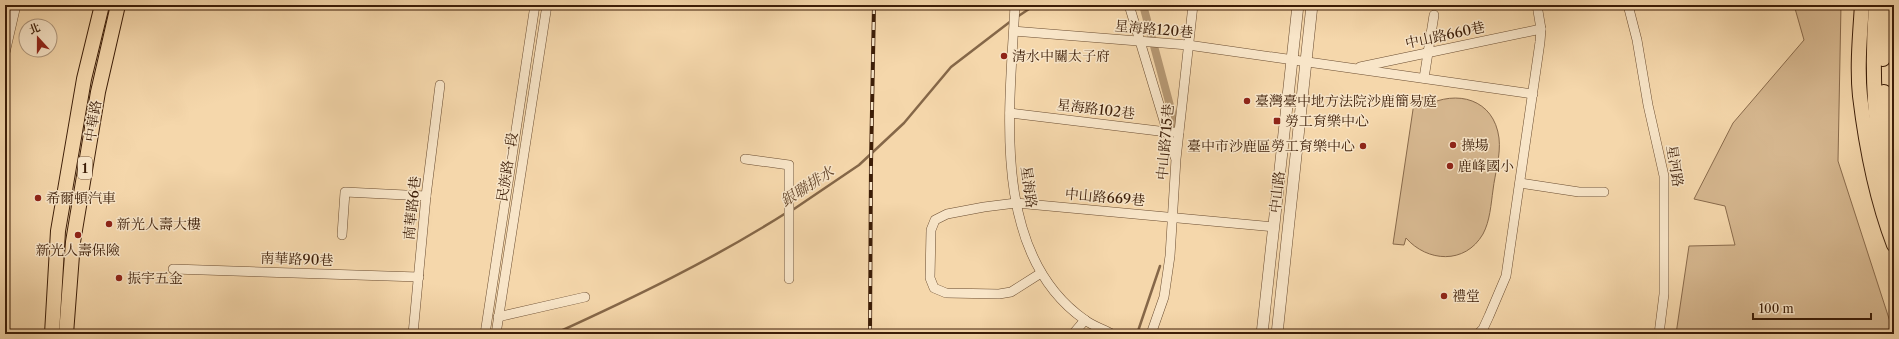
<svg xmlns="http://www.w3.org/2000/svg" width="1899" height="339" viewBox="0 0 1899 339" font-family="'Libre Caslon Text','Noto Serif TC',serif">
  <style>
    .green { fill: #d6b78f; stroke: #896a4b }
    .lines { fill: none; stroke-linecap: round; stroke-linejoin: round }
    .stream { stroke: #856748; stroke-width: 2.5 }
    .canal { stroke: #b69873; stroke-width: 8 }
    .minor-casing { stroke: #6a4c30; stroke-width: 10 }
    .tertiary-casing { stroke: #6a4c30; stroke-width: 12 }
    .primary-casing { stroke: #3c1d07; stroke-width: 16 }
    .minor { stroke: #f8e5c8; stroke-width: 9 }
    .tertiary { stroke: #f8e5c8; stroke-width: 11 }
    .primary { stroke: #f5d7ab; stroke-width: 14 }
    .rail-casing { stroke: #3c1d07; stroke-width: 4 }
    .rail { stroke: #f8e5c8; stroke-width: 2.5; stroke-dasharray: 8; stroke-linecap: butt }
    .poi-dot { fill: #8f2418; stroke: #f8e5c8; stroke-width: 1.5 }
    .labels { text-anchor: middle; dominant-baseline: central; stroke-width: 3; stroke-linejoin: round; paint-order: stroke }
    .shield { fill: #f8e5c8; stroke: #745941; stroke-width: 1 }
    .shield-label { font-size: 13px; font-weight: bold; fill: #3c1d07 }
    .street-label { font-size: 14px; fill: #3c1d07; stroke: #f8e5c8 }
    .poi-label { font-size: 14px; fill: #3c1d07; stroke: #f8e5c8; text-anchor: start }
    .water-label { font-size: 15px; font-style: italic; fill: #67482d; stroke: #f8e5c8 }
  </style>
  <rect width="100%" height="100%" fill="#f5d7ab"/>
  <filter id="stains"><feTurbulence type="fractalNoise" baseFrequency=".005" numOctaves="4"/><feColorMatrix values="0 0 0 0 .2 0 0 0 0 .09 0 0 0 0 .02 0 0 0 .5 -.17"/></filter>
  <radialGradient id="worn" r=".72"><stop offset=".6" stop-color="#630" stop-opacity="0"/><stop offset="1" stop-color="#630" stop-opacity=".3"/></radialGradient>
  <g class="green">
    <polygon points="1794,5 1841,5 1838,161 1894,334 1676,334 1689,246 1735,245 1725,206 1694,199 1733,123 1804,40"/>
    <path d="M1415 96 1426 98 1425 106C1457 89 1494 99 1499 138 1501 155 1495 173 1493 190 1491 204 1490 221 1483 234 1465 265 1427 262 1406 238L1404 245 1393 244Z"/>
  </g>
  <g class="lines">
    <g class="stream">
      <polyline points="1017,17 1035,5"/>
      <polyline points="791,211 859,165 904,123 951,67 1011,21"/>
      <path d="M554 334C633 298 712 260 786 213"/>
      <polyline points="1137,334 1160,266"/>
    </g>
    <polyline class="canal" points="1143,5 1176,128"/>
    <defs>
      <g id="minor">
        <path d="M1015 5C1010 106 989 253 1085 320 1093 326 1103 329 1112 334"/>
        <polyline points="1129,5 1175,157"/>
        <polyline points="1628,5 1637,40 1648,105 1664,176 1664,294 1659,334"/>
        <polyline points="1014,31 1188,45 1533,94"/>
        <polyline points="5,53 16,5"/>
        <polyline points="1360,67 1541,29"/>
        <polyline points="1424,78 1434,15"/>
        <polyline points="1010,113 1167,132 1179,132"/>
        <polyline points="745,159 789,165 789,279"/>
        <polyline points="1520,183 1579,192 1604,192"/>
        <polyline points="342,235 345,192 426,196"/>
        <polyline points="173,269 419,277"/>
        <polyline points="1041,273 1011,292 999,294 946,293 934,288 930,278 931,230 935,220 947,214 984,207 1016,203 1274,227"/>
        <polyline points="498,317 585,297"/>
        <polyline points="413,334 426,196 440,85"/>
        <polyline points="485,334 535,5"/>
        <polyline points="496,334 547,5"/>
        <polyline points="1073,334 1085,320"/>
        <polyline points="1151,334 1164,297 1170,256 1176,159 1193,5"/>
        <polyline points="1478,334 1483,329 1489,316 1506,276 1540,42 1541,29 1537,5"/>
      </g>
      <g id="tertiary">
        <polyline points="1262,334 1298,5"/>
        <polyline points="1277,334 1312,5"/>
      </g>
      <g id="primary">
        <path d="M1862 5C1860 35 1857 67 1860 96 1866 146 1876 198 1894 245"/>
        <path d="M1876 5C1871 73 1873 143 1894 208"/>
        <polyline points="1883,59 1887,5"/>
        <polyline points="1884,92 1888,133 1894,167"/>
        <polyline points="52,334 58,231 84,79 102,5"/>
        <polyline points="66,334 73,242 98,92 118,5"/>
      </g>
    </defs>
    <use href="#minor" class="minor-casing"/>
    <use href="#tertiary" class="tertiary-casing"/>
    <use href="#primary" class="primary-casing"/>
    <use href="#minor" class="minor"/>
    <use href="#tertiary" class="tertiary"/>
    <use href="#primary" class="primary"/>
    <defs>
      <polyline id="rail" points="870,334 871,163 874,5"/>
    </defs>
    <use href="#rail" class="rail-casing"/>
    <use href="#rail" class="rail"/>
  </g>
  <g class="poi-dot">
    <circle cx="1004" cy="56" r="4"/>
    <circle cx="1247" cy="101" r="4"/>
    <rect x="1273" y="117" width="8" height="8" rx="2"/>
    <circle cx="1453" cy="145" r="4"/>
    <circle cx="1363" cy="146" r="4"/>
    <circle cx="1450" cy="166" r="4"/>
    <circle cx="38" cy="198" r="4"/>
    <circle cx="109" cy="224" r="4"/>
    <circle cx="78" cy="235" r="4"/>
    <circle cx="119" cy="278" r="4"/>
    <circle cx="1444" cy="296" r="4"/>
  </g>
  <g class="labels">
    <rect class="shield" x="78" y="157" width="14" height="22" rx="3"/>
    <g class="shield-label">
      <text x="85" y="168">1</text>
    </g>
    <g class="street-label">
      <text transform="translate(1154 29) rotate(5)">星海路120巷</text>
      <text transform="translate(1445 35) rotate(-12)">中山路660巷</text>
      <text transform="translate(1096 109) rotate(7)">星海路102巷</text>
      <text transform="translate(93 121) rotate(-81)">中華路</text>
      <text transform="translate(1165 142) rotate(-85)">中山路715巷</text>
      <text transform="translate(1675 166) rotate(81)">星河路</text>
      <text transform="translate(507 167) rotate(-81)">民族路一段</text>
      <text transform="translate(1029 187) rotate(82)">星海路</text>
      <text transform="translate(1277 192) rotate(-84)">中山路</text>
      <text transform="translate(1105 197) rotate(5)">中山路669巷</text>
      <text transform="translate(412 208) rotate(-84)">南華路6巷</text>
      <text transform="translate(297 259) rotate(2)">南華路90巷</text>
    </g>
    <g class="poi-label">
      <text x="1012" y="56">清水中關太子府</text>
      <text x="1255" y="101">臺灣臺中地方法院沙鹿簡易庭</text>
      <text x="1285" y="121">勞工育樂中心</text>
      <text x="1461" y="145">操場</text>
      <text x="1355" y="146" text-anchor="end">臺中市沙鹿區勞工育樂中心</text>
      <text x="1458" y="166">鹿峰國小</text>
      <text x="46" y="198">希爾頓汽車</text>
      <text x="117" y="224">新光人壽大樓</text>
      <text x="78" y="250" text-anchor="middle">新光人壽保險</text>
      <text x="127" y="278">振宇五金</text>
      <text x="1452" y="296">禮堂</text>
    </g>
    <g class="water-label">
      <text transform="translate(807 186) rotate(-33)">銀聯排水</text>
    </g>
  </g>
  <rect width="1899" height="339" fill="none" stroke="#f5d7ab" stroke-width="20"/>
  <rect x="6" y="6" width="1887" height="327" fill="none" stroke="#3c1d07" stroke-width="2"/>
  <rect x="10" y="10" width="1879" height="319" fill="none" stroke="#3c1d07"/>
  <g transform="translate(38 38) rotate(339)"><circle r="19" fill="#f8e5c8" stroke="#ad957b"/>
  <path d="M0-3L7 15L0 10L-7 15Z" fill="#8f2418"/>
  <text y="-6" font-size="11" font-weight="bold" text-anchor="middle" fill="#3c1d07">北</text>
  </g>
  <path d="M1753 313v6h118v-6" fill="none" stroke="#3c1d07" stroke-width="2"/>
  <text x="1759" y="313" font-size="12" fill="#3c1d07" stroke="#f8e5c8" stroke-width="3" paint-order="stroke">100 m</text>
  <rect width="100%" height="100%" filter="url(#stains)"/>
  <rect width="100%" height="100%" fill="url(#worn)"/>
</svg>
